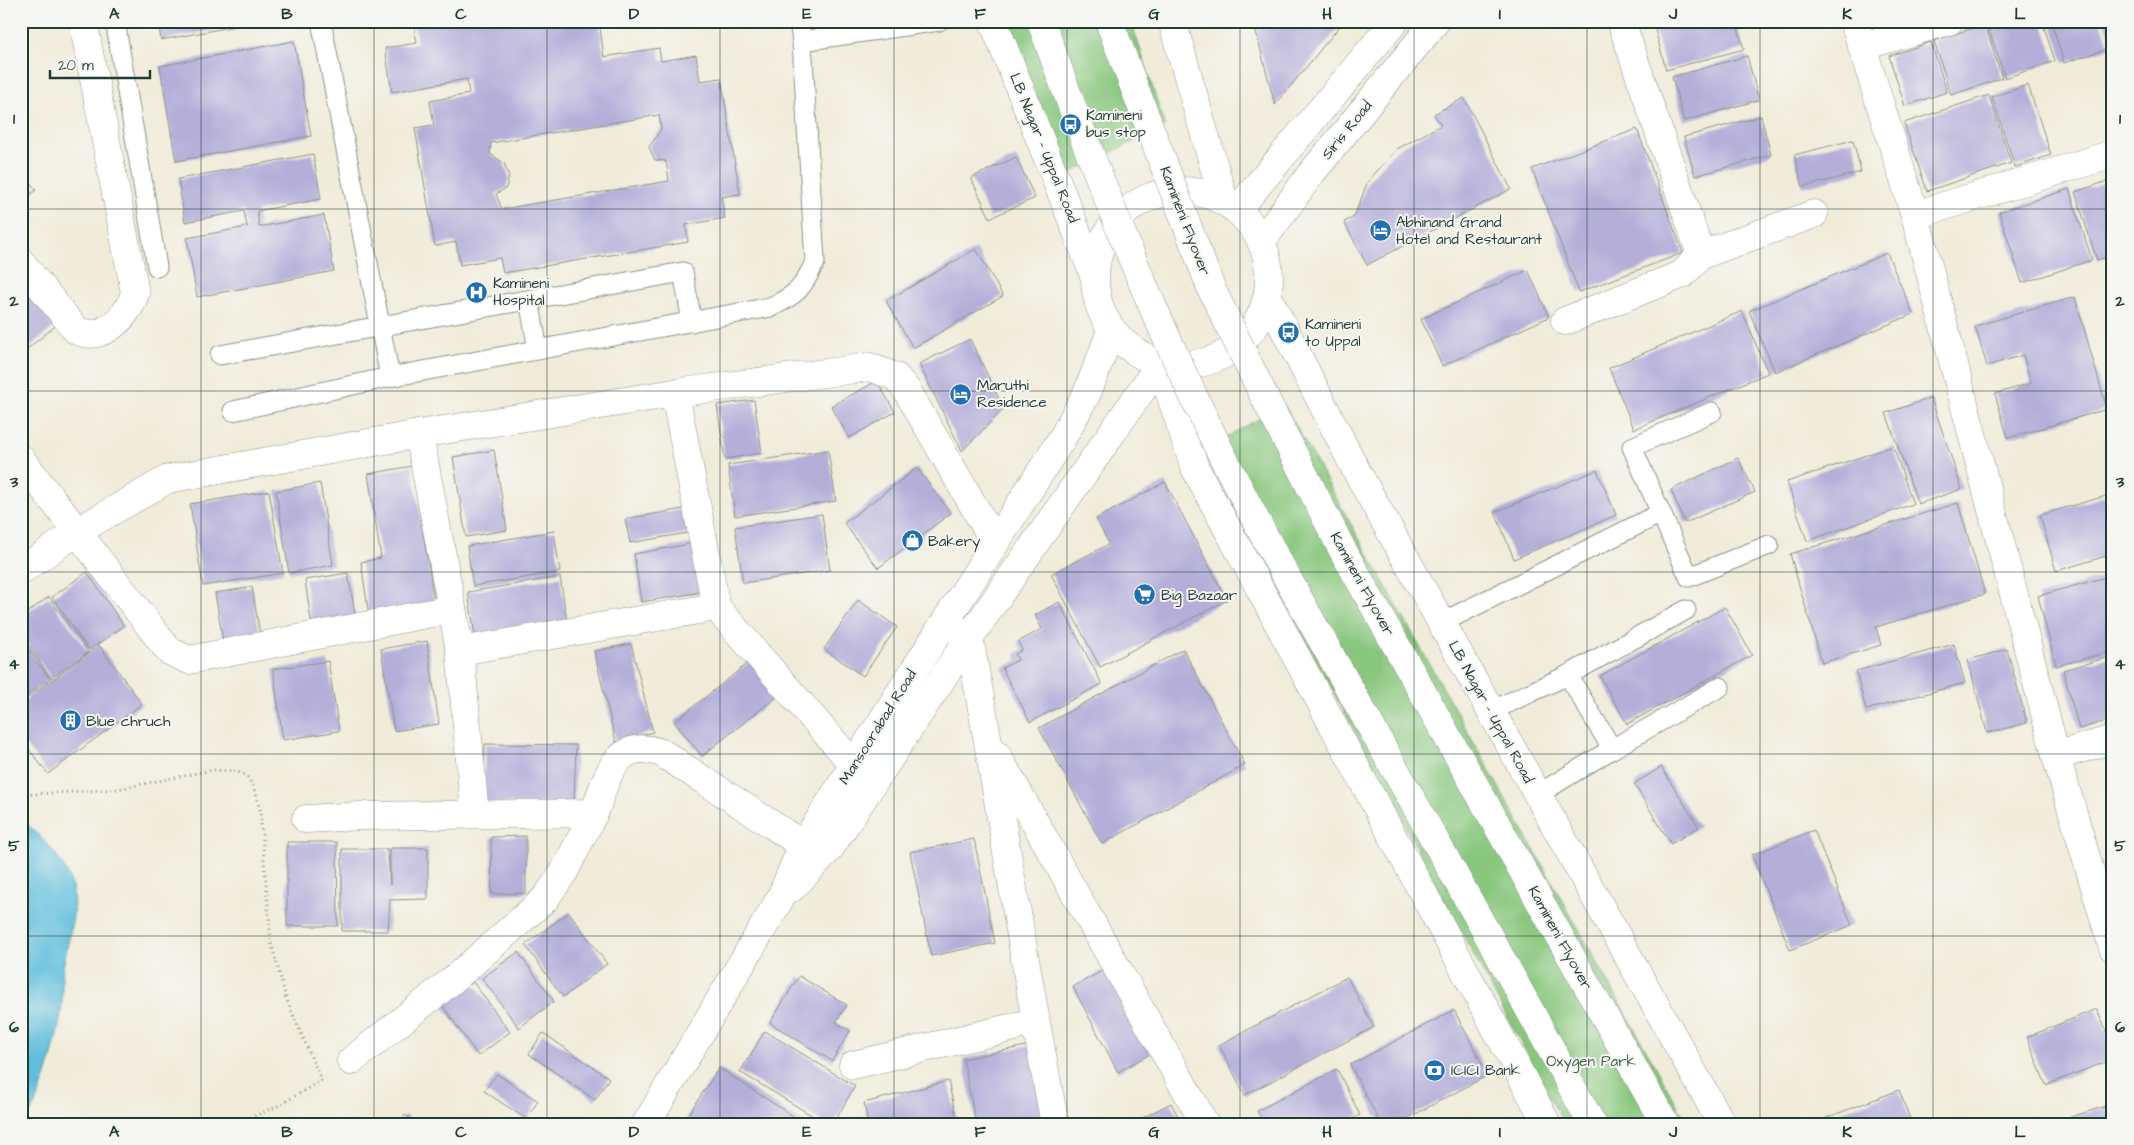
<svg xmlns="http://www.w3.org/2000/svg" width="2134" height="1145" viewBox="0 0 2134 1145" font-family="'Architects Daughter',sans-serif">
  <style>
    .green { fill: #89c77e; stroke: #548259 }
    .water { fill: #5ebedc; stroke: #3e7e88 }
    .building { fill: #b4aed9; fill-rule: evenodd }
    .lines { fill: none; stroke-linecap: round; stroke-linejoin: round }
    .service-casing { stroke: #889487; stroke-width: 21 }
    .minor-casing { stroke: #889487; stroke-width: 29 }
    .tertiary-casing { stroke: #889487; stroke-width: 29 }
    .path { stroke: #889487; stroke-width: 3; stroke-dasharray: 1 4; stroke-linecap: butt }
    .service { stroke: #fff; stroke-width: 19 }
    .minor { stroke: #fff; stroke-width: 28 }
    .tertiary { stroke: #fff; stroke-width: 28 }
    .trunk-bridge-casing { stroke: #889487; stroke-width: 29; stroke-linecap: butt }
    .trunk-bridge { stroke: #fff; stroke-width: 28 }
    .grid { fill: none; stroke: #1f3d34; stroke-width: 1; stroke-opacity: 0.55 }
    .labels { text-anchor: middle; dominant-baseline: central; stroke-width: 4; stroke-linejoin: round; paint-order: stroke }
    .poi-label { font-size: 15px; fill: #1f3d34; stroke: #f6f6f2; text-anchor: start }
    .street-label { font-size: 15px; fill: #1f3d34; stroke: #f6f6f2 }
    .park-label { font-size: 15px; fill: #3a6046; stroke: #f6f6f2 }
    .neatline { fill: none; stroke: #1f3d34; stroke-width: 2 }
    .grid-label { font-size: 16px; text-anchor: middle; font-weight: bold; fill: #1f3d34 }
  </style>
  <rect width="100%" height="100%" fill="#f6f6f2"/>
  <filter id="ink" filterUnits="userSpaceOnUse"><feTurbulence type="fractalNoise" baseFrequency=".02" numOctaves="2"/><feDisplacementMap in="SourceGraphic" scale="10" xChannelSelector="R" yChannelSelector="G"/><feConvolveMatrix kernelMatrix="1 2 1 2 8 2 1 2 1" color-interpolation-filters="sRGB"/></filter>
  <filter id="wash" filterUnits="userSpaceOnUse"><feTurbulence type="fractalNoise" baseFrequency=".0096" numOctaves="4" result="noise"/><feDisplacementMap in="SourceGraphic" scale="20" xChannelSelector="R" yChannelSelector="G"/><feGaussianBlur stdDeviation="1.12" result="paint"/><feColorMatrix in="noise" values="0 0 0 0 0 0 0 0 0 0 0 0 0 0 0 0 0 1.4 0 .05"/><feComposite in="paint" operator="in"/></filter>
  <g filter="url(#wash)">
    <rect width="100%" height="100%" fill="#f1ecda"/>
    <g class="green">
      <polygon points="1009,21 1131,21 1165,126 1066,175"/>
      <polygon points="1284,405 1688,1124 1564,1124 1204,449"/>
    </g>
    <path class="water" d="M21 819C43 838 68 862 73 892 77 920 65 948 62 975 61 984 63 993 62 1002 61 1030 41 1104 23 1124Z"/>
    <g id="blocks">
      <g class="building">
        <polygon points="158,21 258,21 258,22 161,40"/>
        <path d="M413 21H599L604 57 659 48 661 61 696 55 700 81 721 78 740 194 721 197 725 218 686 225 688 242 503 273 500 258 460 265 456 242 435 246 415 128 434 125 430 101 469 94 467 79 392 92 385 48 417 43ZM659 115 661 129 649 147 655 160 666 161 669 181 502 209 496 194 506 188 509 177 504 163 490 154 491 143Z"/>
        <polygon points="1268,21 1344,21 1275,105 1256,32"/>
        <polygon points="1736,21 1744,49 1666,70 1653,22"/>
        <polygon points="1872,21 1907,21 1876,32"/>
        <polygon points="1995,21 2042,21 2055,61 2005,78 1987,24"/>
        <polygon points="2051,21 2101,21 2110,48 2064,63"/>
        <polygon points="2105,21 2113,21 2113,42 2112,43"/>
        <polygon points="1985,24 2002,78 1951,95 1934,41"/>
        <polygon points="294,41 311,136 176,161 160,66"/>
        <polygon points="1931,42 1947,92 1905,106 1889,56"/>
        <polygon points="1747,56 1759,100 1684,121 1672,77"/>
        <polygon points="2028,85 2051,155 2015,167 1992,97"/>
        <polygon points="1989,95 2011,163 1927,191 1904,123"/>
        <polygon points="1464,98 1511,189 1367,265 1344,222 1354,217 1368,181 1397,149 1441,125 1434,114"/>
        <polygon points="1761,116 1771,155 1695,176 1684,137"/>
        <polygon points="1637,129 1683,253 1579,292 1532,169"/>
        <polygon points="1853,140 1861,172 1803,187 1794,155"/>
        <polygon points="313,154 321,199 257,211 259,227 324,215 334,271 197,297 187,238 247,227 244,211 185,222 178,179"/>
        <polygon points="1016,157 1035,198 990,218 971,178"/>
        <polygon points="21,171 36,190 21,202"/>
        <polygon points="2108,181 2113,196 2113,255 2097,260 2075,192"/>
        <polygon points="2069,189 2092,260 2022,283 1999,212"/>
        <polygon points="976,249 1003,296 913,348 886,301"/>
        <polygon points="1887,253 1913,314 1775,372 1749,311"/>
        <polygon points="1528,270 1549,317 1442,366 1421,319"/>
        <polygon points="26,281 60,322 21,354 21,285"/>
        <polygon points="2075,297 2107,409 2008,438 1995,394 2031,383 2023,355 1987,366 1975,326"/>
        <polygon points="1742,311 1768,373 1634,429 1609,368"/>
        <polygon points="970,339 1004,409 962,451 919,364"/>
        <polygon points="877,381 895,412 849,438 831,406"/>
        <polygon points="1931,398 1962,489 1918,504 1886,413"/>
        <polygon points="754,400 762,453 725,459 717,405"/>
        <polygon points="1893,446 1913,504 1807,541 1787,482"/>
        <polygon points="494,450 507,530 466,537 453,457"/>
        <polygon points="828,450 836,501 735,516 728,465"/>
        <polygon points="1738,458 1755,492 1685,523 1671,490"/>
        <polygon points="412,466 435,605 369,616 361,562 381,558 368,474"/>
        <polygon points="917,468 951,513 878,568 844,523"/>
        <polygon points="1597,470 1616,515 1514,559 1495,512"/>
        <polygon points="1165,482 1227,600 1100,667 1051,574 1109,544 1096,519"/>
        <polygon points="320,483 333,565 289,573 276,491"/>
        <polygon points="269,491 283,573 203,586 190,504"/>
        <polygon points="2113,494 2113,554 2056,571 2040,515"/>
        <polygon points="1958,503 1985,594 1876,627 1881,645 1822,663 1790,554"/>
        <polygon points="689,508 693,532 630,543 625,519"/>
        <polygon points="822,514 830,570 743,583 735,527"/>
        <polygon points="554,531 560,572 473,586 467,546"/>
        <polygon points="695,543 702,592 641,602 634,554"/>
        <polygon points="87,572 124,626 89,650 52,597"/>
        <polygon points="348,573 356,620 312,627 305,580"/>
        <polygon points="2113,575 2113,651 2056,666 2038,596"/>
        <polygon points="560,577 567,621 475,636 468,592"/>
        <polygon points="252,587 260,635 223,641 215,593"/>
        <polygon points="49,597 88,652 51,678 21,635 21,617"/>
        <polygon points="858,600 897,627 863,676 824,649"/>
        <polygon points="1059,602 1102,684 1030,722 1002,668 1018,660 1015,654 1022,650 1018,642 1042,629 1035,615"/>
        <polygon points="1725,607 1752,655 1627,724 1600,676"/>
        <polygon points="21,639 50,679 21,700"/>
        <polygon points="427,641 439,724 394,731 381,649"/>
        <polygon points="631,644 653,732 616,742 594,651"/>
        <polygon points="1954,644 1965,683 1866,710 1856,671"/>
        <polygon points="99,645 142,704 48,774 21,739 21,703"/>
        <polygon points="1183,649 1245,765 1102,844 1039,728"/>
        <polygon points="2007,649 2027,723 1987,733 1968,660"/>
        <polygon points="757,656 785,690 702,756 674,722"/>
        <polygon points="2113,656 2113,719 2079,729 2063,670"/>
        <polygon points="328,661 339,731 283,740 273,669"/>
        <polygon points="485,744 576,745 574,804 483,803"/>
        <polygon points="1661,767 1699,827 1671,844 1634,784"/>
        <polygon points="2113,777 2113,794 2112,794 2108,779"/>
        <polygon points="1814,830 1852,925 1790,950 1752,855"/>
        <polygon points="526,836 526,893 492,894 491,837"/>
        <polygon points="974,839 995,943 931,956 910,852"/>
        <polygon points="287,842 337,842 338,926 287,926"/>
        <polygon points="390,848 428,848 428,899 390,900 388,931 342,931 342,849 388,849 390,885"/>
        <polygon points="569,912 607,964 563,997 525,945"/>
        <polygon points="518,952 554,1001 519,1028 482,978"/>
        <polygon points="1109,967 1155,1051 1118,1072 1073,987"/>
        <polygon points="799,976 847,1005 836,1022 850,1031 832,1061 770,1023"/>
        <polygon points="1347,977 1374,1027 1245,1095 1219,1045"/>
        <polygon points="473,982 510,1032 478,1056 442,1005"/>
        <polygon points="2097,1009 2113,1048 2113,1059 2046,1085 2027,1037"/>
        <polygon points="1454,1010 1488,1075 1397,1124 1381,1124 1350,1065"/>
        <polygon points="765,1031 855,1086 833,1124 826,1124 740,1072"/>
        <polygon points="543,1033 609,1078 595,1100 529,1054"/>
        <polygon points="1031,1045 1046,1124 976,1124 963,1059"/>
        <polygon points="719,1068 805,1124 695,1124 686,1118"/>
        <polygon points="1337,1069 1360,1115 1343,1124 1264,1124 1257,1111"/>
        <polygon points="497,1074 538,1101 526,1119 484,1091"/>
        <polygon points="948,1081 958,1124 868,1124 864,1103"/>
        <polygon points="1899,1090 1912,1124 1828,1124 1826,1118"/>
        <polygon points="1171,1103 1182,1124 1131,1124"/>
        <polygon points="2113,1104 2113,1124 2051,1124 2051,1123"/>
        <polygon points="405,1115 418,1124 399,1124"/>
      </g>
    </g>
  </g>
  <g filter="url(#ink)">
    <use href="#blocks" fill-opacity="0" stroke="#889487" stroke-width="1"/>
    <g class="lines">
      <defs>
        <g id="service">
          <polyline points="115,21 157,267"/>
          <polyline points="321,21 390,377"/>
          <polyline points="802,41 939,21"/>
          <polyline points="529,300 538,350"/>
          <polyline points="220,355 683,272 692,322"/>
          <path d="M233 411 390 377 771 307C798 294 802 289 815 262L802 41 799 21"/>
          <polyline points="1712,412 1632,447 1689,577 1769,545"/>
          <polyline points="1441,623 1661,513"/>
          <polyline points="1568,675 1612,749"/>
          <polyline points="1491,711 1568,675 1686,610"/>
          <polyline points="1537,795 1612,749 1720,687"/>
        </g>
        <g id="minor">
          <polyline points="1621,21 1701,255"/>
          <polyline points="1854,21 1915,215 2056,756 2113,948"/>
          <polyline points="1863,46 1949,21"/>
          <polyline points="1915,215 2113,154"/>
          <path d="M21 262 76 330C101 344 129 316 135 293L83 21"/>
          <polyline points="1565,321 1683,274 1701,255 1814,214"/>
          <polyline points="675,393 716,607 854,765"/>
          <polyline points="419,434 460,651 475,814"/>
          <polyline points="21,459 169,651 189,660 452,609"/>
          <polyline points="21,571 76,532 168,479 419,434 675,393 870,367 896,377 906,389 994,541"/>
          <path d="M955 628 969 638C1000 799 1023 962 1055 1124"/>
          <polyline points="460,651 716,607"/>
          <polyline points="997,755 1205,1124"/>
          <polyline points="2056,756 2113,739"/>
          <path d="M306 819 361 816 594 813C607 779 614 736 662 753L803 845"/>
          <polyline points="351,1061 454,979 545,899 564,872 594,813"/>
          <polyline points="853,1065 1035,1022"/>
        </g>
        <g id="tertiary">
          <polyline points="993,21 1094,275"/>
          <polyline points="1172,21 1224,201"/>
          <circle cx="1182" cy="278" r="87"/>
          <polyline points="1237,210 1395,21"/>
          <polyline points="1262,241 1310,175 1436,21"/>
          <polyline points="1268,297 1357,472 1722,1124"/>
          <polyline points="1160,364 1195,468 1547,1124"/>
          <polyline points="792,888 830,848 969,638 1160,364"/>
          <polyline points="646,1124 780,899 803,845 1064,435 1088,391 1111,331"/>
        </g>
      </defs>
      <use href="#service" class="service-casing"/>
      <use href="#minor" class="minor-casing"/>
      <use href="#tertiary" class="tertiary-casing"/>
      <g class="path">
        <polyline points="21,795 118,789 213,770 235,771 247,776 254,787 260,810 271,942 286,998 321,1080"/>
        <polyline points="236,1124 278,1106 322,1080"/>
      </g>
      <use href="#service" class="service"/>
      <use href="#minor" class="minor"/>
      <use href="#tertiary" class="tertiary"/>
      <defs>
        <g id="trunk-bridge">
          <path d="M1041 21C1086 148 1135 273 1193 395 1247 511 1312 622 1375 734 1448 863 1521 993 1592 1124"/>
          <polyline points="1109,21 1211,288 1264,396 1342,549 1665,1124"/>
        </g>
      </defs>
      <use href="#trunk-bridge" class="trunk-bridge-casing"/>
      <use href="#trunk-bridge" class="trunk-bridge"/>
    </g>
  </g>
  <path class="grid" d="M201 21V1124M374 21V1124M547 21V1124M720 21V1124M894 21V1124M1067 21V1124M1240 21V1124M1414 21V1124M1587 21V1124M1760 21V1124M1933 21V1124M21 209H2113M21 391H2113M21 572H2113M21 754H2113M21 936H2113"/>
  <defs>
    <symbol id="bus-disc" viewBox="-11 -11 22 22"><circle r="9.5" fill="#1f6fb2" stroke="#f6f6f2"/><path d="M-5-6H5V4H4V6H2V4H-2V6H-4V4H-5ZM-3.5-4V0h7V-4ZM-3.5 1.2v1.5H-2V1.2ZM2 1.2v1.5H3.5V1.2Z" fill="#fff"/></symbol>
    <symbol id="hotel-disc" viewBox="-11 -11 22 22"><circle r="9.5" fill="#1f6fb2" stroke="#f6f6f2"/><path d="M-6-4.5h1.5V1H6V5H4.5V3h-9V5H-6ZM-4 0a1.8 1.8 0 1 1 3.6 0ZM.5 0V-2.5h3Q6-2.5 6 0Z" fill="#fff"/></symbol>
    <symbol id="hospital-disc" viewBox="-11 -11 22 22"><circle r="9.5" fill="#1f6fb2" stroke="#f6f6f2"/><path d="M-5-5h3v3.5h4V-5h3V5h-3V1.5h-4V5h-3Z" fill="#fff"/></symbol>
    <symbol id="shop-disc" viewBox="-11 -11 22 22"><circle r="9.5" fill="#1f6fb2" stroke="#f6f6f2"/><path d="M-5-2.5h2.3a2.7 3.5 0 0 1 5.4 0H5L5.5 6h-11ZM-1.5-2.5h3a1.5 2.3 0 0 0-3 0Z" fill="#fff"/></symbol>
    <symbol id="supermarket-disc" viewBox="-11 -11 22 22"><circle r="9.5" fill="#1f6fb2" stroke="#f6f6f2"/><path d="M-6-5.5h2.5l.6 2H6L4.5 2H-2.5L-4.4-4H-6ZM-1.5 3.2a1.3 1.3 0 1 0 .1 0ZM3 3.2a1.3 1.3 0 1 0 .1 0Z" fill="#fff"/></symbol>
    <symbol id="building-disc" viewBox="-11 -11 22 22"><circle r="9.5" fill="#1f6fb2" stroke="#f6f6f2"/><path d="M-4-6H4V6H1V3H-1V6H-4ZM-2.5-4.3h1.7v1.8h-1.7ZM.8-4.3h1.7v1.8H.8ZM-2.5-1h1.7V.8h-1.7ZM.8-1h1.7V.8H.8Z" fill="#fff"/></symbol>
    <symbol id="bank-disc" viewBox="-11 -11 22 22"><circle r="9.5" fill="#1f6fb2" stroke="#f6f6f2"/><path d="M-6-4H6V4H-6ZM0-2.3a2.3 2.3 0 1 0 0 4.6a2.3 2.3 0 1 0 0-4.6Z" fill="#fff"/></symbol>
  </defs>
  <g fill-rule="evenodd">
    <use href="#bus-disc" x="1058" y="112" width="25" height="25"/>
    <use href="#hotel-disc" x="1368" y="218" width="25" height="25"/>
    <use href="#hospital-disc" x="464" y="280" width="25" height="25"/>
    <use href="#bus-disc" x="1276" y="320" width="25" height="25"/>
    <use href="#hotel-disc" x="948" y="382" width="25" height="25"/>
    <use href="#shop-disc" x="900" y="528" width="25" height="25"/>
    <use href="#supermarket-disc" x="1132" y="582" width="25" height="25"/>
    <use href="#building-disc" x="58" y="708" width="25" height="25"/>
    <use href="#bank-disc" x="1422" y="1058" width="25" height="25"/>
  </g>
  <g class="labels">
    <g class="poi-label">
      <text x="1086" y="115">Kamineni<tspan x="1086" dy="17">bus stop</tspan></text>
      <text x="1396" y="222">Abhinand Grand<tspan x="1396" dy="17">Hotel and Restaurant</tspan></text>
      <text x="493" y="283">Kamineni<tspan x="493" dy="17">Hospital</tspan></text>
      <text x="1305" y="324">Kamineni<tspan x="1305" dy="17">to Uppal</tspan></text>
      <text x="977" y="385">Maruthi<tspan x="977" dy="17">Residence</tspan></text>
      <text x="928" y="541">Bakery</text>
      <text x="1161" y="595">Big Bazaar</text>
      <text x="86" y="721">Blue chruch</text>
      <text x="1451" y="1070">ICICI Bank</text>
    </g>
    <g class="street-label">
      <text transform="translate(1347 130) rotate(-51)">Siris Road</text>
      <text transform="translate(1044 148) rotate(68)">LB Nagar - Uppal Road</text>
      <text transform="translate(1185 221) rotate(69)">Kamineni Flyover</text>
      <text transform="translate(1362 584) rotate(61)">Kamineni Flyover</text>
      <text transform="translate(1491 712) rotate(61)">LB Nagar - Uppal Road</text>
      <text transform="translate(878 727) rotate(-58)">Mansoorabad Road</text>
      <text transform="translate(1560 938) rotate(61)">Kamineni Flyover</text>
    </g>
    <g class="park-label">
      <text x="1591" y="1061">Oxygen Park</text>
    </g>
  </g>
  <rect width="2134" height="1145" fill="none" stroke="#f6f6f2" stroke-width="55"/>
  <path d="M50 70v8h100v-8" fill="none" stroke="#1f3d34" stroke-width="2.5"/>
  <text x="58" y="70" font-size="15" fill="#1f3d34" stroke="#f6f6f2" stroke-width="4" paint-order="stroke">20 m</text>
  <rect x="28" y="28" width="2078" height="1090" class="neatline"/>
  <g class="grid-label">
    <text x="114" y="19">A</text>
    <text x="287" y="19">B</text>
    <text x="461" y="19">C</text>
    <text x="634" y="19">D</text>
    <text x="807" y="19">E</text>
    <text x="980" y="19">F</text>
    <text x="1154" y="19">G</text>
    <text x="1327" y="19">H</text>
    <text x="1500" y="19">I</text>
    <text x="1673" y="19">J</text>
    <text x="1847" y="19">K</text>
    <text x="2020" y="19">L</text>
    <text x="14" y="124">1</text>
    <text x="2120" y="124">1</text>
    <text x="14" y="306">2</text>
    <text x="2120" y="306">2</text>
    <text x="14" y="487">3</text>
    <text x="2120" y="487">3</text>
    <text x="14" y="669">4</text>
    <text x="2120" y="669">4</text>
    <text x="14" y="851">5</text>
    <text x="2120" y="851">5</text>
    <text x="14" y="1032">6</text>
    <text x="2120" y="1032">6</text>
    <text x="114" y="1137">A</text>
    <text x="287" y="1137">B</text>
    <text x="461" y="1137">C</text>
    <text x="634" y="1137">D</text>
    <text x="807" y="1137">E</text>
    <text x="980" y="1137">F</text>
    <text x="1154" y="1137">G</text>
    <text x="1327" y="1137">H</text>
    <text x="1500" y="1137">I</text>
    <text x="1673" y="1137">J</text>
    <text x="1847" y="1137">K</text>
    <text x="2020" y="1137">L</text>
  </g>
</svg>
